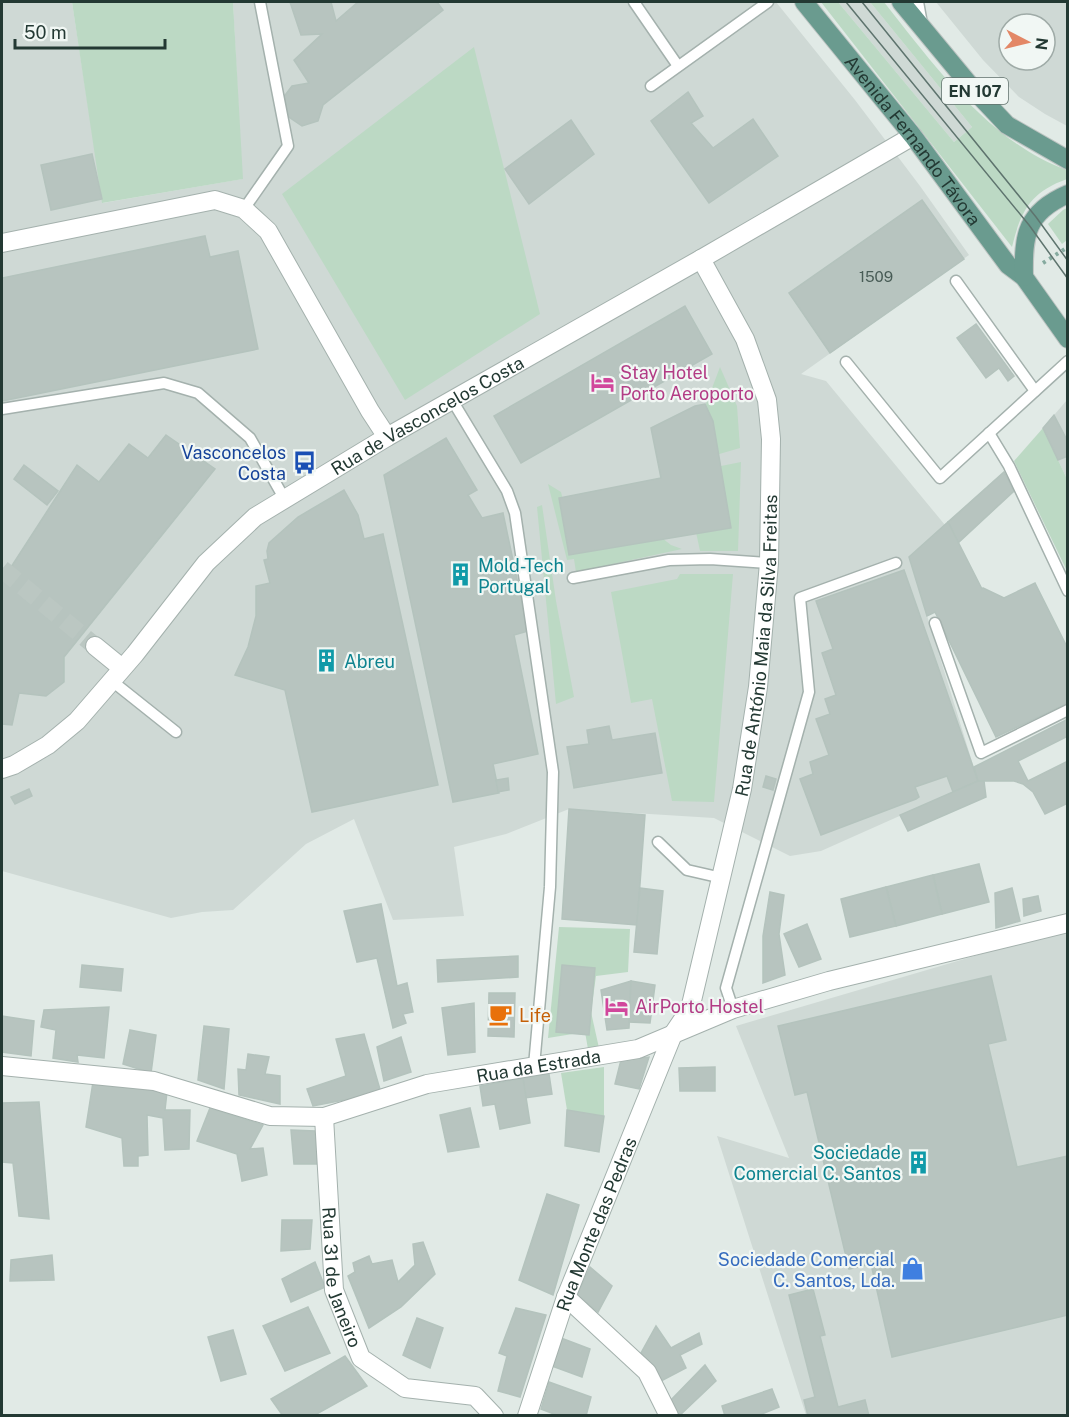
<svg xmlns="http://www.w3.org/2000/svg" width="1069" height="1417" viewBox="0 0 1069 1417" font-family="'Public Sans',sans-serif">
  <style>
    .built { fill: #cfd9d5; fill-rule: evenodd }
    .green { fill: #bcd9c4 }
    .building { fill: #b7c4bf; stroke: #b4c3bd; stroke-width: 1.5 }
    .lines { fill: none; stroke-linecap: round; stroke-linejoin: round }
    .minor-tunnel { stroke: #bbc7c2; stroke-width: 18; stroke-dasharray: 18 9; stroke-linecap: butt }
    .service-casing { stroke: #a4b1ad; stroke-width: 13 }
    .minor-casing { stroke: #a4b1ad; stroke-width: 20 }
    .tertiary-casing { stroke: #a4b1ad; stroke-width: 20 }
    .primary-casing { stroke: #bdc4c2; stroke-width: 20 }
    .path { stroke: #85aa9f; stroke-width: 4; stroke-dasharray: 3 4.5; stroke-linecap: butt }
    .service { stroke: #fff; stroke-width: 10 }
    .minor { stroke: #fff; stroke-width: 18 }
    .tertiary { stroke: #fff; stroke-width: 18 }
    .primary { stroke: #6a9b8f; stroke-width: 18 }
    .tram { stroke: #5e746e; stroke-width: 1.5 }
    .labels { text-anchor: middle; dominant-baseline: central; stroke-width: 4.5; stroke-linejoin: round; paint-order: stroke }
    .number-label { font-size: 15px; fill: #485c56 }
    .shield { fill: #f1f7f4; stroke: #61726d; stroke-width: 1.5 }
    .shield-label { font-size: 16px; font-weight: bold; fill: #233933 }
    .street-label { font-size: 18px; fill: #233933; stroke: #f1f7f4 }
    .hotel-label { font-size: 18px; fill: #b23c85; stroke: #f1f7f4; text-anchor: start }
    .transit-label { font-size: 18px; fill: #164399; stroke: #f1f7f4; text-anchor: end }
    .culture-label { font-size: 18px; fill: #0d838f; stroke: #f1f7f4; text-anchor: start }
    .food-label { font-size: 18px; fill: #c56008; stroke: #f1f7f4; text-anchor: start }
    .shop-label { font-size: 18px; fill: #366cbe; stroke: #f1f7f4; text-anchor: end }
  </style>
  <rect width="100%" height="100%" fill="#e1eae6"/>
  <g class="built">
    <polygon points="2,2 72,2 103,203 242,179 233,2 776,2 855,100 920,186 969,255 801,374 826,381 945,525 909,557 978,781 821,851 790,856 714,818 569,809 506,834 454,847 464,916 393,920 354,819 306,844 233,910 202,912 171,918 2,871"/>
    <polygon points="838,2 870,2 972,127 954,142"/>
    <path d="M936 2H1067V126L1045 114 1019 97 983 60ZM1009 24H1045V60H1009Z"/>
    <polygon points="1067,400 1067,479 1043,428"/>
    <polygon points="1067,929 1067,1415 806,1415 717,1136 789,1158 736,1026"/>
  </g>
  <g class="green">
    <polygon points="72,2 233,2 243,179 102,203"/>
    <path d="M821 2H838L954 142 972 127 870 2H884C933 64 990 143 1067 170V179C1031 192 1021 210 1012 247Z"/>
    <polygon points="474,47 540,314 405,400 282,194"/>
    <polygon points="1067,208 1067,240 1062,244 1048,224 1063,210"/>
    <polygon points="720,367 737,406 740,448 709,457 703,412"/>
    <polygon points="1043,428 1067,479 1067,571 1014,461"/>
    <polygon points="741,462 738,551 700,551 696,532 711,468"/>
    <polygon points="548,484 561,492 574,544 662,538 671,545 682,549 576,572 574,559 567,560"/>
    <polygon points="542,505 556,601 574,697 556,704 537,507"/>
    <polygon points="680,574 733,574 714,802 672,801 652,699 631,703 611,592 677,579"/>
    <polygon points="559,927 630,929 628,972 596,976 591,1012 599,1048 588,1049 585,1032 548,1038"/>
    <polygon points="604,1067 604,1116 567,1110 561,1073"/>
  </g>
  <g class="building">
    <polygon points="290,2 331,2 336,21 358,2 437,2 443,10 323,105 318,121 302,126 286,115 283,98 292,86 309,83 294,60 322,34 301,35"/>
    <polygon points="688,92 703,116 691,123 713,148 753,119 778,156 709,203 651,121"/>
    <polygon points="571,120 594,154 529,204 505,169"/>
    <polygon points="92,154 102,199 51,210 41,165"/>
    <polygon points="922,200 964,259 830,353 789,293"/>
    <polygon points="205,236 210,257 238,251 258,349 2,401 2,278"/>
    <polygon points="685,306 712,354 521,463 494,416"/>
    <polygon points="976,324 1014,376 1008,381 999,368 986,378 957,338"/>
    <polygon points="705,404 713,421 731,528 569,555 559,498 661,478 651,428 695,406"/>
    <polygon points="1054,415 1068,442 1068,456 1058,460 1043,428"/>
    <polygon points="166,435 215,469 64,657 64,682 46,696 19,693 12,725 2,724 2,581 77,465 99,482 129,444 148,458"/>
    <polygon points="446,438 477,490 468,495 482,518 503,513 528,631 514,635 538,754 493,764 499,793 453,802 384,475"/>
    <polygon points="24,465 58,491 47,505 14,479"/>
    <polygon points="1004,472 1014,491 958,543 948,522"/>
    <polygon points="344,490 358,515 364,539 383,534 438,785 312,812 285,690 235,675 248,647 256,616 256,586 270,583 264,560 268,559 267,551 269,543 298,517"/>
    <polygon points="948,522 982,589 983,588 1004,598 1035,583 1068,649 1068,703 996,737 935,612 927,616 909,557"/>
    <polygon points="904,570 978,781 953,792 947,776 915,787 919,797 916,799 821,835 800,779 813,774 810,762 829,755 816,719 830,714 825,699 836,695 822,653 833,649 816,601"/>
    <polygon points="1068,719 1068,736 1018,761 1028,781 1068,761 1068,803 1045,814 1033,792 1023,784 1014,781 978,781 974,767"/>
    <polygon points="609,726 612,740 655,733 662,773 574,788 567,747 589,744 587,730"/>
    <polygon points="766,776 776,779 773,790 763,787"/>
    <polygon points="508,778 509,790 498,792 496,780"/>
    <polygon points="978,781 984,781 986,797 908,831 900,815"/>
    <polygon points="29,789 32,796 15,804 11,797"/>
    <polygon points="569,809 645,815 637,925 562,919"/>
    <polygon points="979,864 989,902 942,914 933,875"/>
    <polygon points="933,875 942,914 896,926 886,887"/>
    <polygon points="886,887 896,926 850,937 841,899"/>
    <polygon points="640,888 663,891 657,954 634,952"/>
    <polygon points="1012,888 1020,921 996,928 995,893"/>
    <polygon points="770,892 784,895 779,934 785,975 763,983 763,936"/>
    <polygon points="1038,896 1041,911 1024,916 1023,899"/>
    <polygon points="381,904 397,986 407,983 413,1012 403,1014 406,1023 393,1028 377,958 357,962 344,911"/>
    <polygon points="807,924 821,959 799,967 784,934"/>
    <polygon points="518,956 518,977 438,982 437,960"/>
    <polygon points="82,965 123,969 121,991 80,987"/>
    <polygon points="562,965 595,968 589,1035 556,1032"/>
    <polygon points="991,976 1006,1040 988,1044 1017,1167 1068,1156 1068,1315 892,1357 871,1264 849,1269 807,1092 795,1095 778,1026"/>
    <polygon points="631,981 629,1028 607,1030 601,990"/>
    <polygon points="631,981 655,985 650,1023 629,1022"/>
    <polygon points="489,993 515,993 514,1037 488,1036"/>
    <polygon points="474,1003 475,1052 448,1055 442,1008"/>
    <polygon points="109,1007 104,1058 77,1055 78,1062 53,1058 56,1030 41,1027 44,1010"/>
    <polygon points="2,1016 34,1021 31,1056 2,1052"/>
    <polygon points="204,1026 229,1029 224,1089 198,1080"/>
    <polygon points="130,1030 156,1035 151,1073 123,1064"/>
    <polygon points="364,1034 381,1093 313,1106 307,1089 346,1076 336,1039"/>
    <polygon points="401,1037 411,1072 384,1081 377,1047"/>
    <polygon points="248,1054 269,1057 265,1074 280,1076 280,1104 239,1095 238,1069 246,1070"/>
    <polygon points="649,1057 639,1089 615,1084 621,1060"/>
    <polygon points="715,1067 715,1091 680,1091 679,1068"/>
    <polygon points="549,1074 552,1094 525,1098 523,1078"/>
    <polygon points="523,1078 530,1123 500,1129 495,1104 483,1106 480,1086"/>
    <polygon points="93,1082 167,1092 165,1110 190,1110 189,1149 165,1150 163,1118 147,1115 148,1155 138,1156 138,1166 124,1166 122,1138 86,1127"/>
    <polygon points="39,1102 49,1219 19,1216 13,1163 2,1162 2,1103"/>
    <polygon points="210,1108 263,1125 250,1149 263,1148 267,1175 242,1181 237,1154 197,1141"/>
    <polygon points="470,1108 479,1147 448,1152 440,1115"/>
    <polygon points="567,1110 604,1116 599,1152 565,1146"/>
    <polygon points="291,1130 315,1131 318,1164 294,1164"/>
    <polygon points="547,1194 579,1205 553,1295 519,1280"/>
    <polygon points="282,1220 312,1220 310,1249 281,1251"/>
    <polygon points="423,1242 435,1274 401,1307 369,1328 348,1276 355,1272 353,1263 369,1256 372,1264 392,1260 398,1282 415,1265 413,1244"/>
    <polygon points="52,1255 54,1280 10,1281 11,1260"/>
    <polygon points="315,1262 325,1287 291,1302 282,1279"/>
    <polygon points="590,1267 612,1286 598,1312 577,1295"/>
    <polygon points="813,1289 825,1335 820,1336 838,1407 865,1400 869,1416 808,1416 804,1400 815,1397 789,1295"/>
    <polygon points="308,1307 330,1353 285,1371 263,1326"/>
    <polygon points="516,1308 546,1315 520,1397 498,1391 507,1356 499,1353"/>
    <polygon points="417,1318 443,1328 430,1368 403,1355"/>
    <polygon points="656,1326 671,1348 699,1333 702,1344 680,1355 686,1368 661,1381 641,1353"/>
    <polygon points="233,1330 246,1374 221,1381 208,1337"/>
    <polygon points="561,1338 590,1349 582,1377 552,1366"/>
    <polygon points="345,1356 367,1386 313,1416 283,1416 271,1399"/>
    <polygon points="705,1365 716,1381 679,1416 677,1416 671,1400"/>
    <polygon points="549,1382 591,1397 586,1416 559,1416 541,1409"/>
    <polygon points="772,1389 779,1407 757,1416 725,1416 722,1406"/>
  </g>
  <g class="lines">
    <polyline class="minor-tunnel" points="2,569 95,646"/>
    <defs>
      <g id="service">
        <polyline points="634,2 678,66"/>
        <polyline points="918,2 922,24"/>
        <polyline points="651,86 768,2"/>
        <polyline points="244,209 288,146 260,2"/>
        <polyline points="956,281 1035,391"/>
        <polyline points="846,362 940,478 1068,361"/>
        <polyline points="452,400 507,491 515,513 553,772 550,887 534,1066"/>
        <polyline points="2,409 164,383 198,393 250,438 284,498"/>
        <polyline points="989,433 1009,466 1068,591"/>
        <polyline points="573,578 669,560 710,559 769,563"/>
        <polyline points="935,623 981,753 1068,710"/>
        <polyline points="112,681 176,732"/>
        <polyline points="658,842 687,870 722,878"/>
        <polyline points="733,1009 726,988 809,692 800,598 896,563"/>
      </g>
      <g id="minor">
        <polyline points="2,243 215,200 244,209 268,231 370,411 387,437"/>
        <polyline points="95,646 122,668"/>
        <path id="s1" d="M2 769 14 765 48 745 77 721 135 654 206 563 255 517 387 437 701 259 913 136"/>
        <path id="s2" d="M324 1117 334 1290 361 1358 405 1388 475 1396 494 1416"/>
        <polyline points="566,1297 647,1372 669,1416"/>
        <path id="s3" d="M527 1416 566 1297 673 1034 690 1009 742 789 758 687 769 563 771 439 767 400 745 339 701 259"/>
      </g>
      <g id="tertiary">
        <path id="s4" d="M2 1066 154 1081 270 1116 324 1117 427 1084 638 1049 733 1009 829 981 1068 923"/>
      </g>
      <g id="primary">
        <path id="s5" d="M804 2 913 136 1008 265 1024 277 1068 339"/>
        <polyline points="901,2 973,89 1007,125 1068,160"/>
        <path d="M1024 277C1023 235 1026 212 1068 194"/>
      </g>
    </defs>
    <use href="#service" class="service-casing"/>
    <use href="#minor" class="minor-casing"/>
    <use href="#tertiary" class="tertiary-casing"/>
    <use href="#primary" class="primary-casing"/>
    <polyline class="path" points="1043,263 1068,247"/>
    <use href="#service" class="service"/>
    <use href="#minor" class="minor"/>
    <use href="#tertiary" class="tertiary"/>
    <use href="#primary" class="primary"/>
    <g class="tram">
      <polyline points="846,2 1029,225 1068,279"/>
      <polyline points="862,2 1036,217 1068,261"/>
    </g>
  </g>
  <defs>
    <symbol id="hotel-bare" viewBox="-9 -9 18 18"><path d="M-6-4.5h1.5V1H6V5H4.5V3h-9V5H-6ZM-4 0a1.8 1.8 0 1 1 3.6 0ZM.5 0V-2.5h3Q6-2.5 6 0Z" fill="#d1479c" stroke="#f1f7f4" stroke-width="2.5" paint-order="stroke"/></symbol>
    <symbol id="bus-bare" viewBox="-9 -9 18 18"><path d="M-5-6H5V4H4V6H2V4H-2V6H-4V4H-5ZM-3.5-4V0h7V-4ZM-3.5 1.2v1.5H-2V1.2ZM2 1.2v1.5H3.5V1.2Z" fill="#1a4fb4" stroke="#f1f7f4" stroke-width="2.5" paint-order="stroke"/></symbol>
    <symbol id="building-bare" viewBox="-9 -9 18 18"><path d="M-4-6H4V6H1V3H-1V6H-4ZM-2.5-4.3h1.7v1.8h-1.7ZM.8-4.3h1.7v1.8H.8ZM-2.5-1h1.7V.8h-1.7ZM.8-1h1.7V.8H.8Z" fill="#0f9aa8" stroke="#f1f7f4" stroke-width="2.5" paint-order="stroke"/></symbol>
    <symbol id="cafe-bare" viewBox="-9 -9 18 18"><path d="M-5.5-4.5H6V0H3Q3 3.5 0 3.5H-2.5Q-5.5 3.5-5.5 0ZM3-3.2v2h1.7v-2ZM-6 4.5H4V6H-6Z" fill="#e8710a" stroke="#f1f7f4" stroke-width="2.5" paint-order="stroke"/></symbol>
    <symbol id="shop-bare" viewBox="-9 -9 18 18"><path d="M-5-2.5h2.3a2.7 3.5 0 0 1 5.4 0H5L5.5 6h-11ZM-1.5-2.5h3a1.5 2.3 0 0 0-3 0Z" fill="#3f7fe0" stroke="#f1f7f4" stroke-width="2.5" paint-order="stroke"/></symbol>
  </defs>
  <g fill-rule="evenodd">
    <use href="#hotel-bare" x="586" y="366" width="33" height="33"/>
    <use href="#bus-bare" x="288" y="446" width="33" height="33"/>
    <use href="#building-bare" x="444" y="558" width="33" height="33"/>
    <use href="#building-bare" x="310" y="644" width="33" height="33"/>
    <use href="#hotel-bare" x="600" y="990" width="33" height="33"/>
    <use href="#cafe-bare" x="484" y="998" width="33" height="33"/>
    <use href="#building-bare" x="902" y="1146" width="33" height="33"/>
    <use href="#shop-bare" x="896" y="1252" width="33" height="33"/>
  </g>
  <g class="labels">
    <g class="number-label">
      <text x="876" y="276">1509</text>
    </g>
    <rect class="shield" x="942" y="78" width="66" height="26" rx="4.5"/>
    <g class="shield-label">
      <text x="975" y="91">EN 107</text>
    </g>
    <g class="street-label">
      <text stroke="none"><textPath href="#s5" startOffset="176">Avenida Fernando Távora</textPath></text>
      <text stroke="none"><textPath href="#s1" startOffset="561">Rua de Vasconcelos Costa</textPath></text>
      <text stroke="none"><textPath href="#s3" startOffset="810">Rua de António Maia da Silva Freitas</textPath></text>
      <text stroke="none"><textPath href="#s4" startOffset="549">Rua da Estrada</textPath></text>
      <text stroke="none"><textPath href="#s3" startOffset="204">Rua Monte das Pedras</textPath></text>
      <text stroke="none"><textPath href="#s2" startOffset="162">Rua 31 de Janeiro</textPath></text>
    </g>
    <g class="hotel-label">
      <text x="620" y="372">Stay Hotel<tspan x="620" dy="21">Porto Aeroporto</tspan></text>
      <text x="635" y="1006">AirPorto Hostel</text>
    </g>
    <g class="transit-label">
      <text x="286" y="452">Vasconcelos<tspan x="286" dy="21">Costa</tspan></text>
    </g>
    <g class="culture-label">
      <text x="478" y="565">Mold-Tech<tspan x="478" dy="21">Portugal</tspan></text>
      <text x="344" y="661">Abreu</text>
      <text x="901" y="1152" text-anchor="end">Sociedade<tspan x="901" dy="21">Comercial C. Santos</tspan></text>
    </g>
    <g class="food-label">
      <text x="519" y="1015">Life</text>
    </g>
    <g class="shop-label">
      <text x="895" y="1259">Sociedade Comercial<tspan x="895" dy="21">C. Santos, Lda.</tspan></text>
    </g>
  </g>
  <rect width="1069" height="1417" fill="none" stroke="#233933" stroke-width="6"/>
  <g transform="translate(1027 42) rotate(97)"><circle r="28" fill="#f1f7f4" stroke="#9faba7" stroke-width="1.5"/>
  <path d="M0-4.5L10 22L0 15L-10 22Z" fill="#e38766"/>
  <text y="-9" font-size="16" font-weight="bold" text-anchor="middle" fill="#233933">N</text>
  </g>
  <path d="M15 39v9h150v-9" fill="none" stroke="#233933" stroke-width="3"/>
  <text x="24" y="39" font-size="18" fill="#233933" stroke="#f1f7f4" stroke-width="4.5" paint-order="stroke">50 m</text>
</svg>
